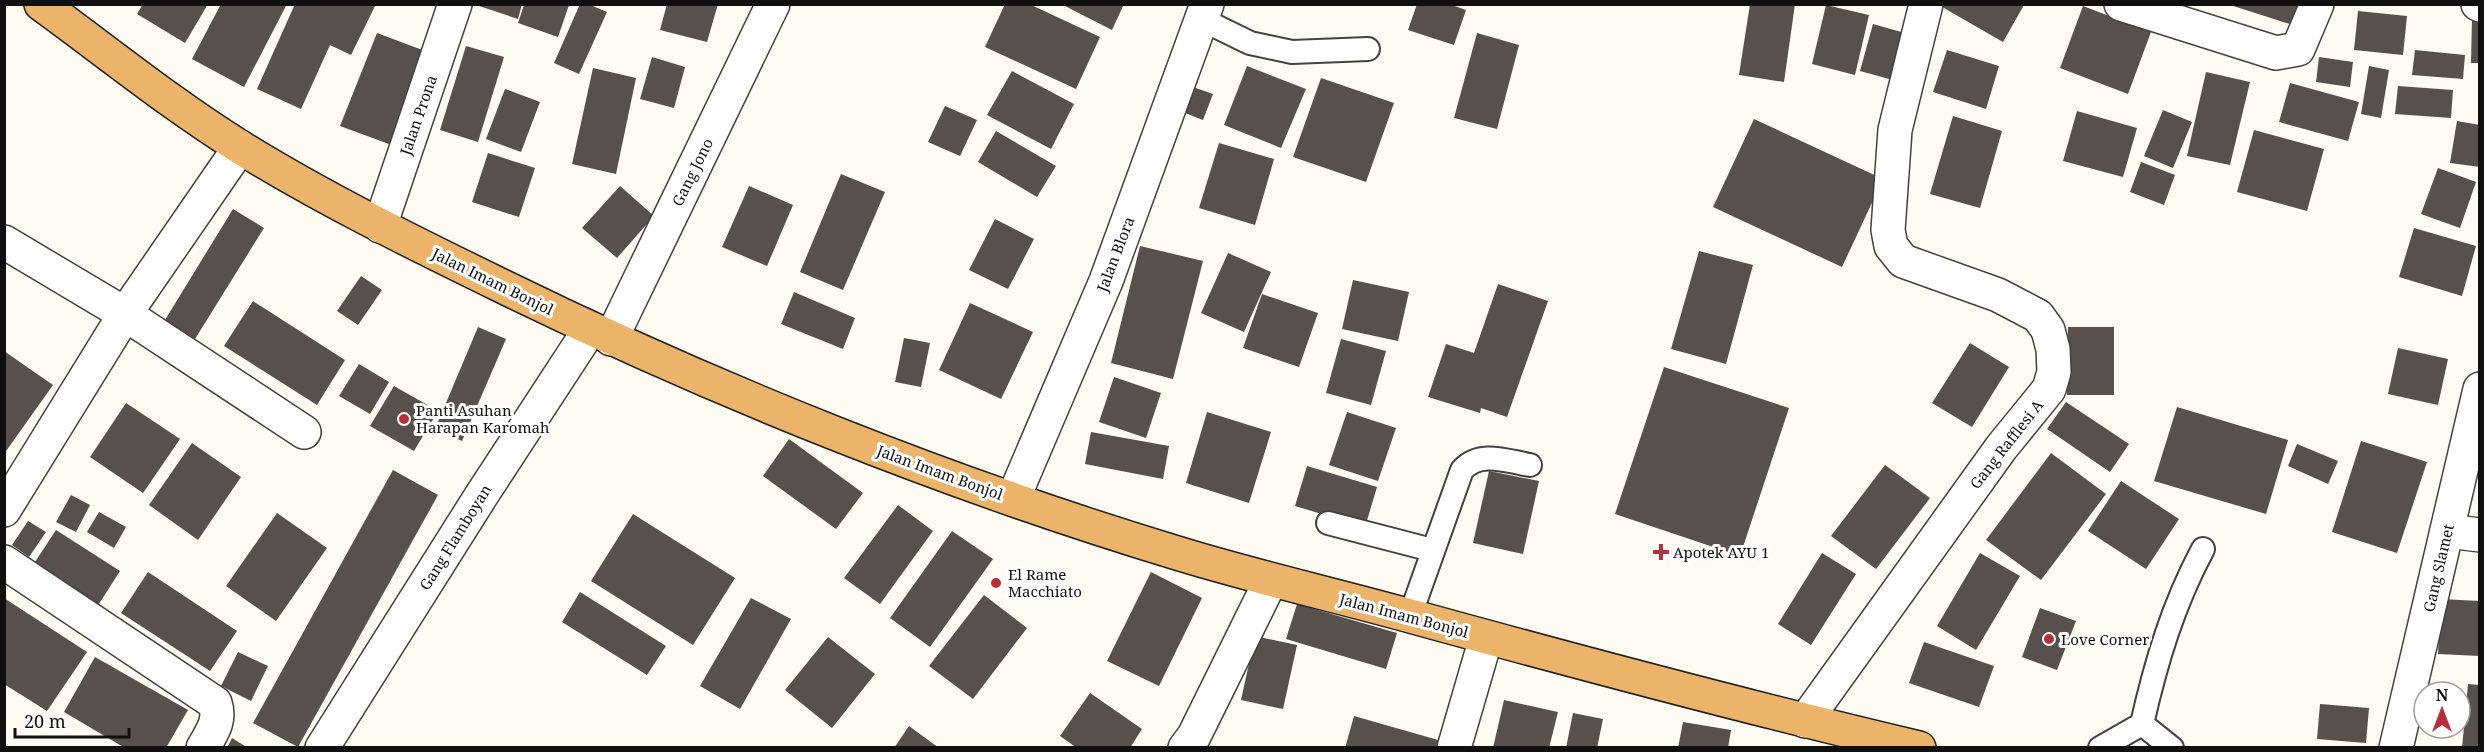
<svg xmlns="http://www.w3.org/2000/svg" width="2484" height="752" viewBox="0 0 2484 752" font-family="'Noto Serif',serif">
  <style>
    .building { fill: #57504c }
    .lines { fill: none; stroke-linecap: round; stroke-linejoin: round }
    .service-casing { stroke: #424242; stroke-width: 26 }
    .minor-casing { stroke: #424242; stroke-width: 36 }
    .trunk-casing { stroke: #202020; stroke-width: 36 }
    .service { stroke: #fff; stroke-width: 22 }
    .minor { stroke: #fff; stroke-width: 33 }
    .trunk { stroke: #ecb46a; stroke-width: 33 }
    .poi-dot { fill: #b6303c; stroke: #fff; stroke-width: 2 }
    .labels { text-anchor: middle; dominant-baseline: central; stroke-width: 6; stroke-linejoin: round; paint-order: stroke }
    .street-label { font-size: 15px; fill: #0f0f0f; stroke: #fff }
    .poi-label { font-size: 15px; fill: #0f0f0f; stroke: #fff; text-anchor: start }
  </style>
  <rect width="100%" height="100%" fill="#fefbf2"/>
  <g class="building">
    <polygon points="143,4 208,4 185,43 137,14"/>
    <polygon points="221,4 287,4 244,87 192,59"/>
    <polygon points="295,4 376,4 351,55 330,45 301,109 257,89"/>
    <polygon points="473,4 522,4 518,19"/>
    <polygon points="580,4 588,4 607,12 579,74 554,63"/>
    <polygon points="667,4 718,4 707,42 660,30"/>
    <polygon points="1005,4 1029,4 1100,37 1076,89 985,47"/>
    <polygon points="1061,4 1124,4 1112,30"/>
    <polygon points="1417,4 1449,4 1466,10 1454,45 1408,30"/>
    <polygon points="1750,4 1795,4 1784,82 1739,75"/>
    <polygon points="1937,4 2022,4 2024,5 2003,42"/>
    <polygon points="2227,4 2300,4 2293,25"/>
    <polygon points="524,5 569,5 558,37 518,23"/>
    <polygon points="1826,5 1869,15 1855,75 1812,64"/>
    <polygon points="2083,6 2151,32 2128,94 2060,68"/>
    <polygon points="2358,11 2407,16 2403,55 2354,50"/>
    <polygon points="2472,19 2480,19 2480,63 2471,63"/>
    <polygon points="1873,24 1912,35 1900,82 1860,71"/>
    <polygon points="377,33 433,54 397,147 340,126"/>
    <polygon points="1477,33 1519,45 1497,129 1454,118"/>
    <polygon points="466,46 504,57 478,142 440,130"/>
    <polygon points="1947,50 1999,66 1986,109 1933,92"/>
    <polygon points="2415,50 2465,55 2463,79 2412,75"/>
    <polygon points="652,57 685,67 674,108 640,99"/>
    <polygon points="2319,57 2353,62 2350,87 2316,82"/>
    <polygon points="1247,66 1306,89 1281,148 1224,125"/>
    <polygon points="2369,66 2389,70 2381,118 2361,114"/>
    <polygon points="593,68 636,78 616,174 572,164"/>
    <polygon points="1012,71 1074,104 1051,149 987,115"/>
    <polygon points="2206,72 2250,82 2230,165 2187,156"/>
    <polygon points="1321,78 1394,103 1366,182 1293,157"/>
    <polygon points="2290,83 2359,102 2348,141 2279,122"/>
    <polygon points="1190,86 1213,94 1203,120 1180,111"/>
    <polygon points="2398,86 2453,90 2451,118 2395,114"/>
    <polygon points="505,89 540,102 521,152 486,139"/>
    <polygon points="945,106 977,120 960,156 928,142"/>
    <polygon points="2163,110 2192,122 2173,168 2144,156"/>
    <polygon points="2077,111 2137,128 2123,177 2063,161"/>
    <polygon points="1953,116 2002,131 1980,208 1930,194"/>
    <polygon points="1754,119 1883,179 1842,267 1713,207"/>
    <polygon points="2457,121 2480,125 2480,167 2450,163"/>
    <polygon points="2254,130 2324,149 2307,211 2237,192"/>
    <polygon points="996,131 1056,166 1037,197 978,162"/>
    <polygon points="1219,143 1274,159 1255,225 1199,208"/>
    <polygon points="488,153 535,168 519,217 472,202"/>
    <polygon points="2141,162 2175,175 2164,205 2130,192"/>
    <polygon points="2438,168 2476,182 2460,228 2421,214"/>
    <polygon points="841,174 885,192 843,290 800,272"/>
    <polygon points="620,186 654,216 617,258 582,228"/>
    <polygon points="749,186 793,205 767,266 722,247"/>
    <polygon points="233,209 264,228 195,339 165,320"/>
    <polygon points="995,219 1034,239 1008,289 969,270"/>
    <polygon points="2414,228 2476,246 2462,296 2399,277"/>
    <polygon points="1140,246 1203,261 1173,379 1111,363"/>
    <polygon points="1699,251 1753,265 1726,364 1671,349"/>
    <polygon points="1228,253 1271,272 1244,332 1201,313"/>
    <polygon points="361,276 382,290 358,325 337,311"/>
    <polygon points="1353,280 1409,292 1398,341 1342,329"/>
    <polygon points="1498,284 1548,301 1507,417 1481,408 1480,413 1428,397 1446,344 1474,353"/>
    <polygon points="794,292 855,318 843,349 781,324"/>
    <polygon points="1262,294 1318,313 1299,367 1243,348"/>
    <polygon points="253,301 345,360 317,405 224,346"/>
    <polygon points="970,303 1033,332 1001,399 939,370"/>
    <polygon points="478,327 506,339 462,441 435,429"/>
    <polygon points="2068,327 2114,327 2114,395 2067,395"/>
    <polygon points="904,338 930,343 921,387 895,382"/>
    <polygon points="1341,339 1386,351 1371,405 1326,393"/>
    <polygon points="1970,343 2009,367 1972,427 1932,403"/>
    <polygon points="2398,348 2448,359 2438,405 2388,394"/>
    <polygon points="4,351 53,385 4,454"/>
    <polygon points="359,364 389,382 370,414 339,396"/>
    <polygon points="1664,367 1789,408 1740,556 1615,514"/>
    <polygon points="1114,377 1161,393 1146,438 1099,422"/>
    <polygon points="394,386 438,411 414,451 370,426"/>
    <polygon points="2066,402 2129,444 2110,472 2047,429"/>
    <polygon points="126,403 180,439 143,493 90,457"/>
    <polygon points="2177,407 2288,440 2266,514 2154,481"/>
    <polygon points="1207,412 1271,432 1249,503 1186,483"/>
    <polygon points="1347,412 1396,428 1378,481 1329,465"/>
    <polygon points="1091,432 1169,446 1163,479 1085,464"/>
    <polygon points="789,439 863,493 836,529 763,476"/>
    <polygon points="2361,441 2427,462 2397,553 2332,532"/>
    <polygon points="192,443 241,477 198,540 149,505"/>
    <polygon points="2297,444 2338,461 2328,484 2288,466"/>
    <polygon points="2051,453 2106,494 2041,580 1986,540"/>
    <polygon points="1885,465 1930,498 1876,569 1831,536"/>
    <polygon points="1307,466 1377,487 1365,527 1295,506"/>
    <polygon points="393,470 438,495 298,747 253,723"/>
    <polygon points="1489,471 1539,481 1523,554 1473,543"/>
    <polygon points="2121,481 2179,519 2146,569 2088,531"/>
    <polygon points="71,495 90,505 76,532 56,522"/>
    <polygon points="898,505 933,531 880,604 844,578"/>
    <polygon points="99,512 126,527 114,548 87,532"/>
    <polygon points="277,513 327,548 276,621 226,586"/>
    <polygon points="633,514 735,578 693,645 591,581"/>
    <polygon points="28,521 46,532 29,557 12,545"/>
    <polygon points="56,530 120,571 97,607 33,565"/>
    <polygon points="952,531 993,559 930,647 890,618"/>
    <polygon points="1822,553 1856,574 1811,645 1778,624"/>
    <polygon points="1980,553 2020,576 1976,650 1937,626"/>
    <polygon points="148,572 237,631 210,671 121,613"/>
    <polygon points="1151,572 1202,598 1159,686 1107,661"/>
    <polygon points="580,592 666,646 647,675 562,622"/>
    <polygon points="984,595 1027,628 973,699 929,666"/>
    <polygon points="4,598 87,652 47,711 4,684"/>
    <polygon points="751,598 791,619 740,709 700,686"/>
    <polygon points="2441,599 2480,601 2480,656 2438,654"/>
    <polygon points="1297,604 1397,633 1386,669 1286,639"/>
    <polygon points="2040,608 2076,621 2057,670 2022,657"/>
    <polygon points="1255,636 1297,645 1283,709 1241,700"/>
    <polygon points="828,637 875,674 832,728 785,690"/>
    <polygon points="1924,642 1994,666 1979,707 1909,683"/>
    <polygon points="238,652 268,666 251,701 221,686"/>
    <polygon points="95,657 188,710 166,748 125,748 64,712"/>
    <polygon points="2468,684 2480,685 2480,748 2462,748"/>
    <polygon points="1090,693 1142,729 1130,748 1077,748 1060,736"/>
    <polygon points="1504,700 1558,712 1549,748 1493,748"/>
    <polygon points="2320,704 2369,708 2366,743 2317,739"/>
    <polygon points="1573,713 1603,719 1597,748 1566,748"/>
    <polygon points="1354,716 1438,740 1436,748 1345,748"/>
    <polygon points="1683,722 1731,730 1728,748 1678,748"/>
    <polygon points="909,726 939,748 894,748"/>
    <polygon points="232,738 248,748 227,748"/>
  </g>
  <g class="lines">
    <defs>
      <g id="service">
        <polyline points="1201,19 1250,43 1292,52 1368,49"/>
        <polyline points="1328,523 1432,550"/>
        <path d="M1410 616 1462 470C1480 450 1506 461 1530 465"/>
        <polyline points="2142,724 2172,748"/>
        <path d="M2100 748 2142 724C2156 662 2173 605 2203 549"/>
      </g>
      <g id="minor">
        <polyline points="2121,4 2276,53 2298,49 2317,4"/>
        <polyline points="2478,4 2480,5"/>
        <polyline points="240,147 125,314 304,432"/>
        <polyline points="380,226 455,4"/>
        <polyline points="4,242 125,314 4,510"/>
        <polyline points="611,339 773,4"/>
        <polyline points="1013,499 1106,281 1207,4"/>
        <polyline points="2447,531 2480,535"/>
        <path d="M4 562 215 703C221 721 212 732 203 748"/>
        <polyline points="1805,721 2001,448 2049,389 2054,372 2053,349 2048,330 2038,316 1998,295 1903,261 1891,246 1888,230 1895,130 1926,4"/>
        <polyline points="322,748 481,496 590,329"/>
        <polyline points="1185,748 1194,736 1271,580"/>
        <polyline points="1454,748 1486,638"/>
        <polyline points="2396,748 2480,389"/>
      </g>
      <path id="trunk" d="M41 4C107 52 171 104 240 147 324 199 414 243 502 286 716 391 949 484 1177 553 1255 577 1335 595 1414 617 1581 663 1749 708 1919 748"/>
    </defs>
    <use href="#service" class="service-casing"/>
    <use href="#minor" class="minor-casing"/>
    <use href="#trunk" class="trunk-casing"/>
    <use href="#service" class="service"/>
    <use href="#minor" class="minor"/>
    <use href="#trunk" class="trunk"/>
  </g>
  <g class="poi-dot">
    <circle cx="404" cy="419" r="6"/>
    <path d="M1658 543h6v6h6v6h-6v6h-6v-6h-6v-6h6z"/>
    <circle cx="996" cy="583" r="6"/>
    <circle cx="2049" cy="639" r="6"/>
  </g>
  <g class="labels">
    <g class="street-label">
      <text transform="translate(418 115) rotate(-71)">Jalan Prona</text>
      <text transform="translate(692 172) rotate(-64)">Gang Jono</text>
      <text transform="translate(1115 254) rotate(-69)">Jalan Blora</text>
      <text transform="translate(493 281) rotate(26)">Jalan Imam Bonjol</text>
      <text transform="translate(2006 444) rotate(-52)">Gang Rafflesi A</text>
      <text transform="translate(940 472) rotate(20)">Jalan Imam Bonjol</text>
      <text transform="translate(455 537) rotate(-58)">Gang Flamboyan</text>
      <text transform="translate(2438 568) rotate(-77)">Gang Slamet</text>
      <text transform="translate(1404 615) rotate(15)">Jalan Imam Bonjol</text>
    </g>
    <g class="poi-label">
      <text x="416" y="410">Panti Asuhan<tspan x="416" dy="17">Harapan Karomah</tspan></text>
      <text x="1673" y="552">Apotek AYU 1</text>
      <text x="1008" y="574">El Rame<tspan x="1008" dy="17">Macchiato</tspan></text>
      <text x="2061" y="639">Love Corner</text>
    </g>
  </g>
  <rect width="2484" height="752" fill="none" stroke="#0f0f0f" stroke-width="12"/>
  <g transform="translate(2442 710)"><circle r="28" fill="#ffffff" stroke="#9f9f9f" stroke-width="1.5"/>
  <path d="M0-4.5L10 22L0 15L-10 22Z" fill="#b6303c"/>
  <text y="-9" font-size="16" font-weight="bold" text-anchor="middle" fill="#0f0f0f">N</text>
  </g>
  <path d="M15 728v9h114v-9" fill="none" stroke="#0f0f0f" stroke-width="3"/>
  <text x="24" y="728" font-size="18" fill="#0f0f0f" stroke="#ffffff" stroke-width="4.5" paint-order="stroke">20 m</text>
</svg>
